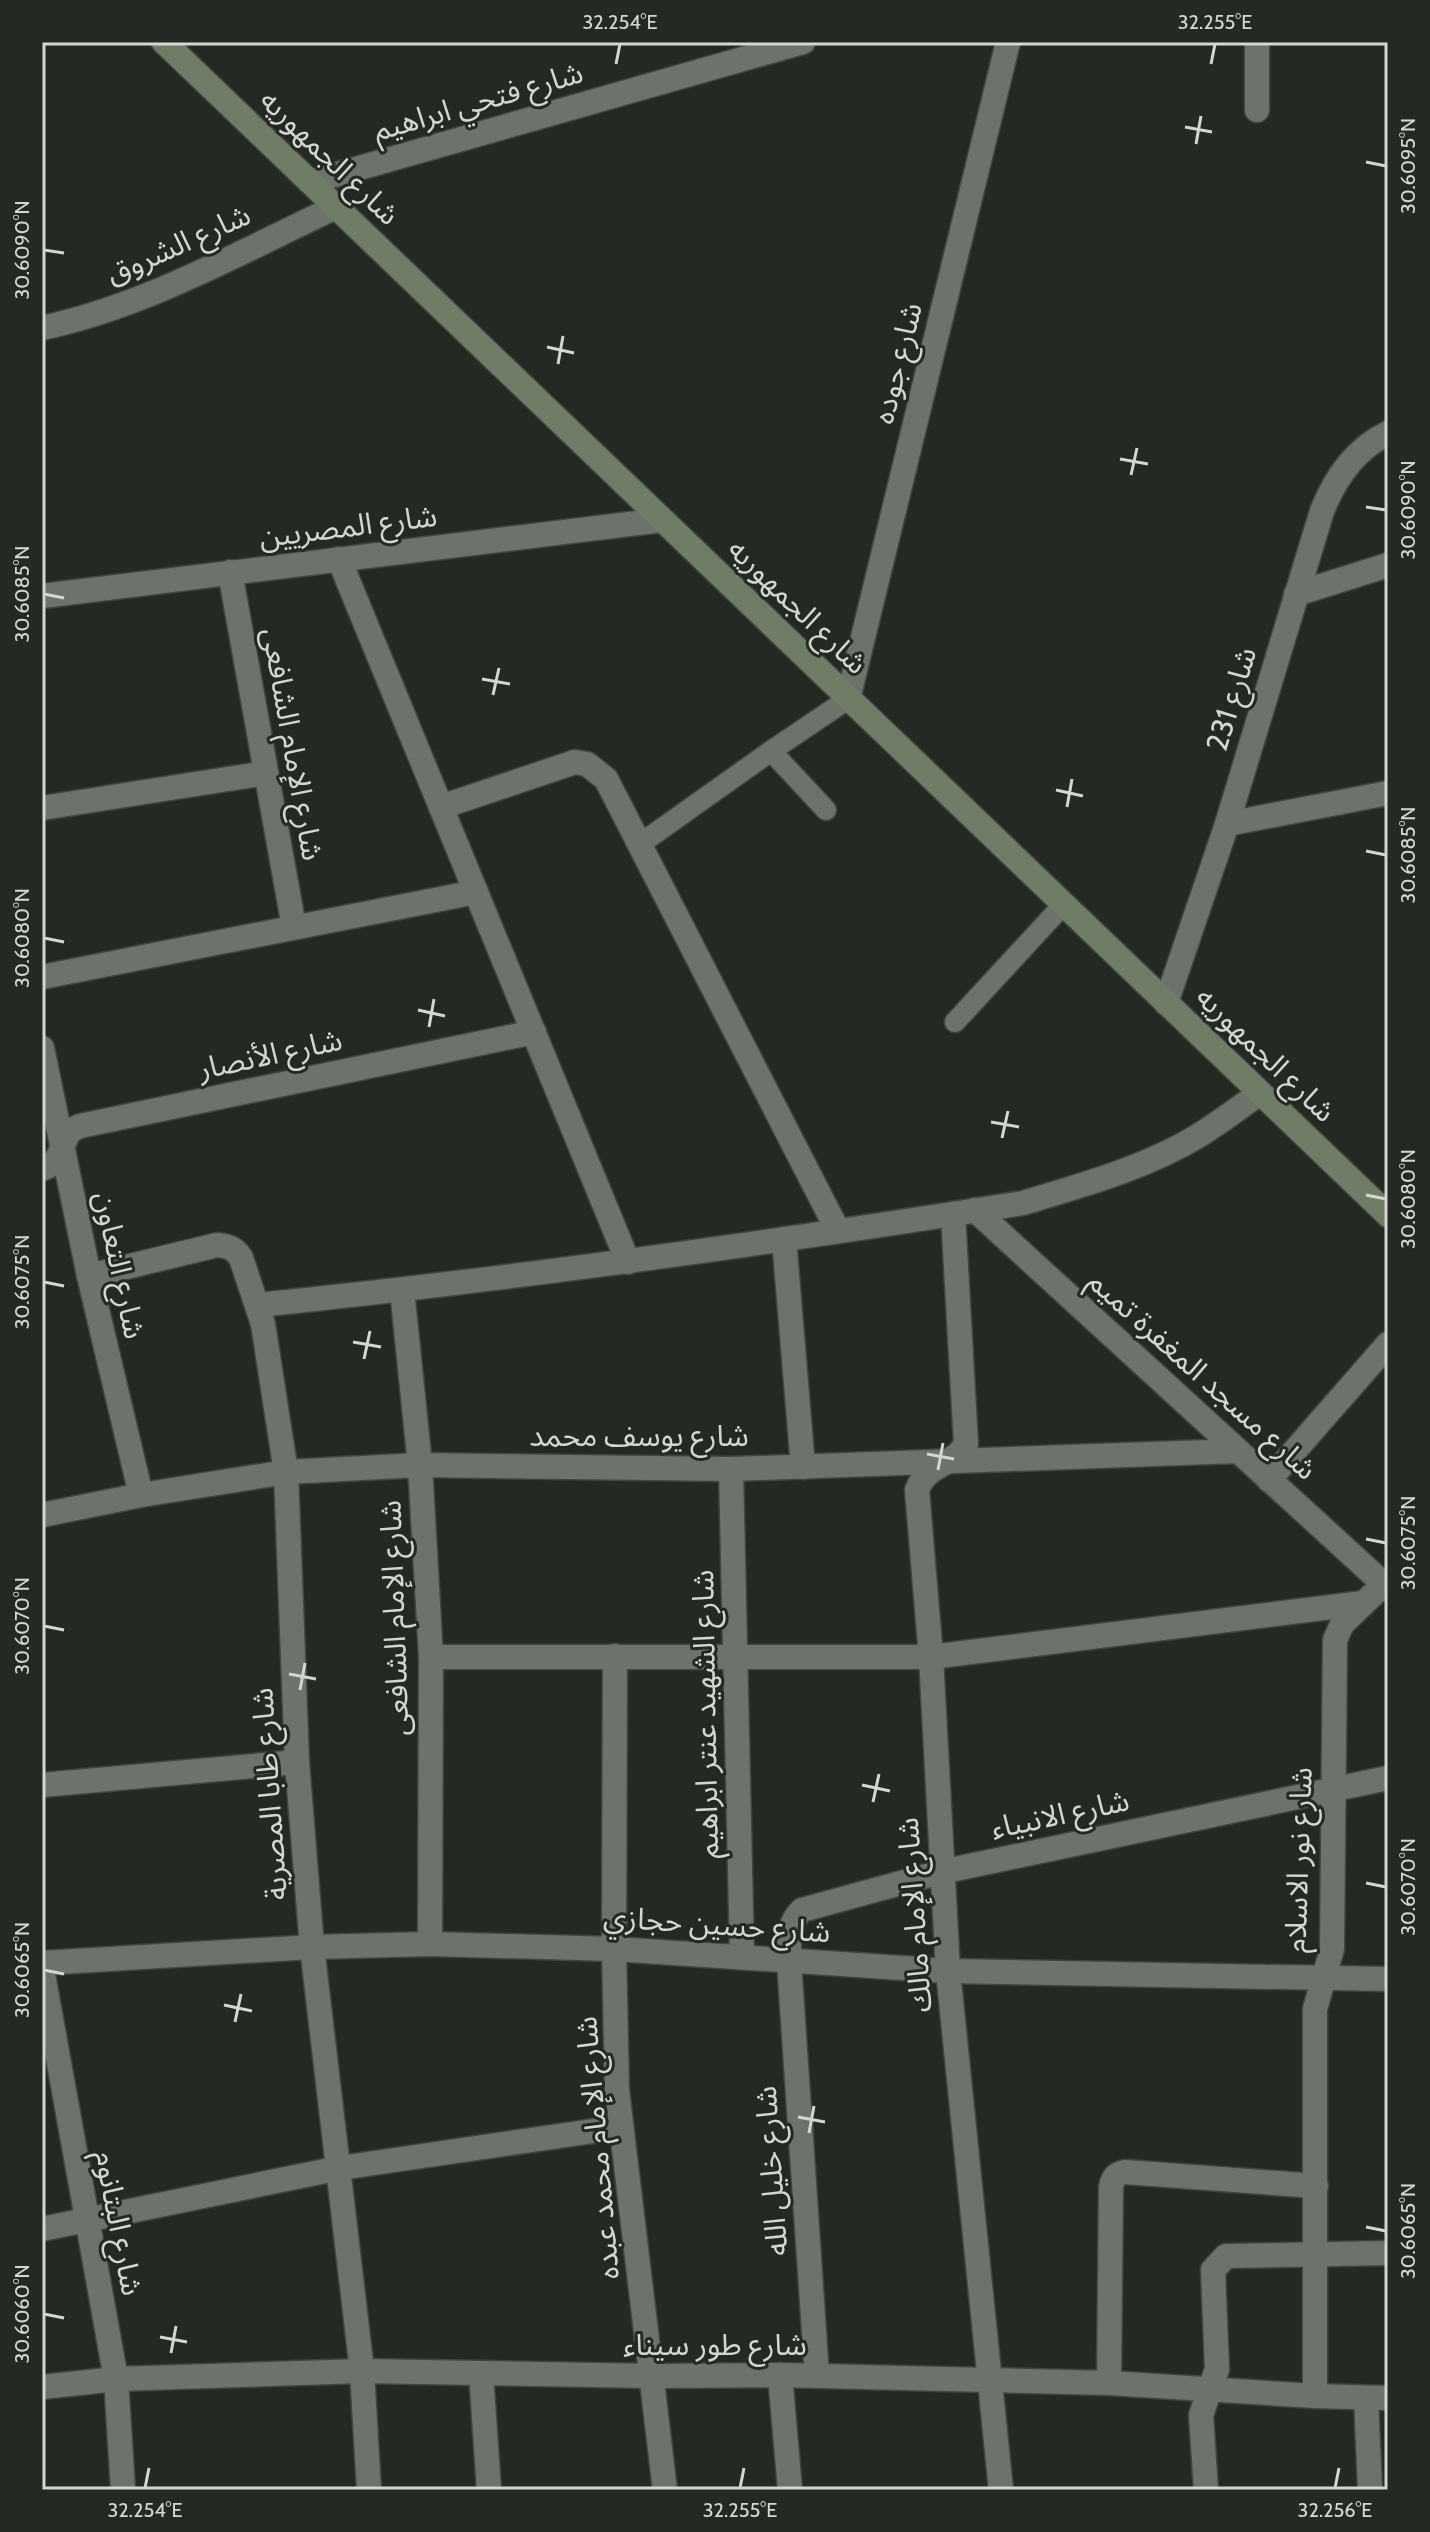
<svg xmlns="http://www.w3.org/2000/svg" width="1430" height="2532" viewBox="0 0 1430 2532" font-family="Cabin,'Noto Sans Arabic',sans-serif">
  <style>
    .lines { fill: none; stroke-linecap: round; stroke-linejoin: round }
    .lane-casing { stroke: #41453f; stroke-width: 23 }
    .street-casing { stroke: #41453f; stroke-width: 27 }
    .secondary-casing { stroke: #41453f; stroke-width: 27 }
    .lane { stroke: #6d726a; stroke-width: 20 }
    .street { stroke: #6d726a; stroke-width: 24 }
    .secondary { stroke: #6f7d66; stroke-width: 24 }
    .ticks { fill: none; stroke: #d3d6d1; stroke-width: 3 }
    .labels { text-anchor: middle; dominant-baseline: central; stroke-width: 6; stroke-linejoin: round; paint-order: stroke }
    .street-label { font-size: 30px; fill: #d3d6d1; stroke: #252923 }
    .neatline { fill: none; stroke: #d3d6d1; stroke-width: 3 }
    .ticks-label { font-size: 20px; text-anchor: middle; fill: #d3d6d1 }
  </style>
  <rect width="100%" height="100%" fill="#252923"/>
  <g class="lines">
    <defs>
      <g id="lane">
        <polyline points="771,751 826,810"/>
        <polyline points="640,844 771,751 848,699"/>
        <polyline points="955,1022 1063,905"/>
      </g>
      <g id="street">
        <polyline points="1257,110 1257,42"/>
        <polyline points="310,182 803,42"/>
        <path d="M42 328C146 306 240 252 336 207"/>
        <polyline points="339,559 628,1262"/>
        <polyline points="230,572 294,927"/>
        <polyline points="1296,594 1388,565"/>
        <polyline points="42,596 662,520"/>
        <polyline points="848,699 1008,42"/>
        <polyline points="441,807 575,762 587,764 606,779 838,1231"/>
        <polyline points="42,808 266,773"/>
        <polyline points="1227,824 1388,793"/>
        <polyline points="42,977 476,892"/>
        <path d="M1166 1003 1227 824 1322 511C1335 478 1355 449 1388 433"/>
        <polyline points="42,1048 89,1276 141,1495"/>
        <path d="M42 1169C62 1162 60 1147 70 1131L80 1126 534 1032"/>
        <polyline points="975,1210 1388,1588"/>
        <path d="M953 1214 966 1444C954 1466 927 1463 917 1490L931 1657 948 1971 1001 2490"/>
        <polyline points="784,1239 803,1467"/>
        <path d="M89 1276 217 1245C228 1246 235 1248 241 1258L263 1324 286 1472 297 1762 312 1947 362 2371 369 2490"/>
        <polyline points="402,1290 420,1465 431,1657 430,1944"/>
        <path d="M258 1305C514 1279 769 1243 1023 1203 1083 1185 1145 1168 1198 1136 1219 1123 1240 1107 1260 1093"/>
        <polyline points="731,1469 742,1957"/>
        <polyline points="1269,1480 1388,1344"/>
        <polyline points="42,1515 141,1495 286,1472 420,1465 731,1469 1238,1451"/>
        <polyline points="615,1656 614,1949 617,2090 665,2490"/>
        <polyline points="431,1657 931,1657 1363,1603"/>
        <polyline points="42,1785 297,1762"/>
        <polyline points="42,1963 312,1947 430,1944 614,1949 948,1971 1388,1979"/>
        <polyline points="42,1969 116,2379 123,2490"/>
        <polyline points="42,2229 340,2168 621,2127"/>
        <polyline points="481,2373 489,2490"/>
        <polyline points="780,2375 790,2490"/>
        <path d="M817 2376 789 1961C789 1941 787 1924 802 1910L941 1872 1388 1778"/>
        <path d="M1109 2383 1111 2187C1113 2177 1116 2174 1125 2172L1316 2186"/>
        <polyline points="42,2387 116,2379 362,2371 653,2376 780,2375 1109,2383 1315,2396 1388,2398"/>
        <polyline points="1315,2396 1315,2009 1332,1949 1335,1640 1342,1624 1384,1584"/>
        <polyline points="1366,2398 1370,2490"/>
        <polyline points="1206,2490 1201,2415 1217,2369 1213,2270 1226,2256 1388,2253"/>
      </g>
      <polyline id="secondary" points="164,42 1388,1215"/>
    </defs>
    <use href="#lane" class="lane-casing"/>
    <use href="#street" class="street-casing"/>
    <use href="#secondary" class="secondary-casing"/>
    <use href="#lane" class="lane"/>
    <use href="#street" class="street"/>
    <use href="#secondary" class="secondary"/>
  </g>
  <path class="ticks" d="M616 64 620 44M1211 64 1215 44M1185 127 1212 132M1196 144 1201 116M1366 162 1386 166M44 250 64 253M547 347 574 353M558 364 563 336M1120 459 1148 464M1131 475 1137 448M1366 507 1386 510M44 594 64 598M482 679 510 684M493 695 499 668M1056 790 1083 796M1067 807 1072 779M1366 851 1386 855M44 938 64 942M418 1010 445 1016M429 1027 434 999M991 1122 1019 1127M1002 1138 1008 1111M1366 1195 1386 1199M44 1282 64 1286M353 1342 381 1347M364 1359 370 1331M927 1454 954 1459M938 1470 943 1443M1366 1539 1386 1543M44 1626 64 1630M289 1674 316 1679M300 1690 305 1663M862 1785 890 1791M873 1802 879 1774M1366 1883 1386 1887M44 1970 64 1974M224 2005 252 2011M235 2022 241 1994M798 2117 825 2122M809 2133 814 2106M1366 2227 1386 2231M44 2314 64 2318M160 2337 187 2342M171 2353 176 2326M145 2488 149 2468M740 2488 744 2468M1335 2488 1339 2468"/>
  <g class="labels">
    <g class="street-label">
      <text transform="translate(478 101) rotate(-16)">شارع فتحي ابراهيم</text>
      <text transform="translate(330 157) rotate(44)">شارع الجمهوريه</text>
      <text transform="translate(178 244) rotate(-24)">شارع الشروق</text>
      <text transform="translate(897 363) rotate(-76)">شارع جوده</text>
      <text transform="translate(348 526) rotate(-7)">شارع المصريين</text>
      <text transform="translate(798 606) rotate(44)">شارع الجمهوريه</text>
      <text transform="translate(1231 699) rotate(-73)">شارع 231</text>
      <text transform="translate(293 744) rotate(80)">شارع الإمام الشافعى</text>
      <text transform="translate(270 1054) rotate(-12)">شارع الأنصار</text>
      <text transform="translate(1266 1054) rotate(44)">شارع الجمهوريه</text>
      <text transform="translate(120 1265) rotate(78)">شارع التعاون</text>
      <text transform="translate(1203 1375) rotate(42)">شارع مسجد المغفرة تميم</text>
      <text x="639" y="1435">شارع يوسف محمد</text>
      <text transform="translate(394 1618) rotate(-92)">شارع الإمام الشافعى</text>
      <text transform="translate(705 1714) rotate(-91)">شارع الشهيد عنتر ابراهيم</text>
      <text transform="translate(269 1794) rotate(-94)">شارع طابا المصرية</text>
      <text transform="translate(1060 1814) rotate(-12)">شارع الانبياء</text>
      <text transform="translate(1298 1860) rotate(-88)">شارع نور الاسلام</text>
      <text transform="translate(914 1915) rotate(-94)">شارع الإمام مالك</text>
      <text transform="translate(717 1924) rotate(4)">شارع حسين حجازي</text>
      <text transform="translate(597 2148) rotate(-95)">شارع الإمام محمد عبده</text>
      <text transform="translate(771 2171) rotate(-94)">شارع خليل الله</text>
      <text transform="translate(119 2223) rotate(79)">شارع البتانوم</text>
      <text x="715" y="2344">شارع طور سيناء</text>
    </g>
  </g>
  <rect width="1430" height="2532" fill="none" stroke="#252923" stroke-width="88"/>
  <rect x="44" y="44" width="1342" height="2444" class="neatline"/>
  <g class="ticks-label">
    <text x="620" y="29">32.254°E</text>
    <text x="1215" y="29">32.255°E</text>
    <text transform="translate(1408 166) rotate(-90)" y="7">30.6095°N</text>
    <text transform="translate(22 250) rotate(-90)" y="7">30.6090°N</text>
    <text transform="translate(1408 510) rotate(-90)" y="7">30.6090°N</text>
    <text transform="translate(22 594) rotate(-90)" y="7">30.6085°N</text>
    <text transform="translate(1408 855) rotate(-90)" y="7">30.6085°N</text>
    <text transform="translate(22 938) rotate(-90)" y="7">30.6080°N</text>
    <text transform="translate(1408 1199) rotate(-90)" y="7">30.6080°N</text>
    <text transform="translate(22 1282) rotate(-90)" y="7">30.6075°N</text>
    <text transform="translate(1408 1543) rotate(-90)" y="7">30.6075°N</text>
    <text transform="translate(22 1626) rotate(-90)" y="7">30.6070°N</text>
    <text transform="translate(1408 1887) rotate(-90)" y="7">30.6070°N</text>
    <text transform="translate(22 1970) rotate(-90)" y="7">30.6065°N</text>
    <text transform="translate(1408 2231) rotate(-90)" y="7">30.6065°N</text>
    <text transform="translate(22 2314) rotate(-90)" y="7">30.6060°N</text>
    <text x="145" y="2517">32.254°E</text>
    <text x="740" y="2517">32.255°E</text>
    <text x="1335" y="2517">32.256°E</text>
  </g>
</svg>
